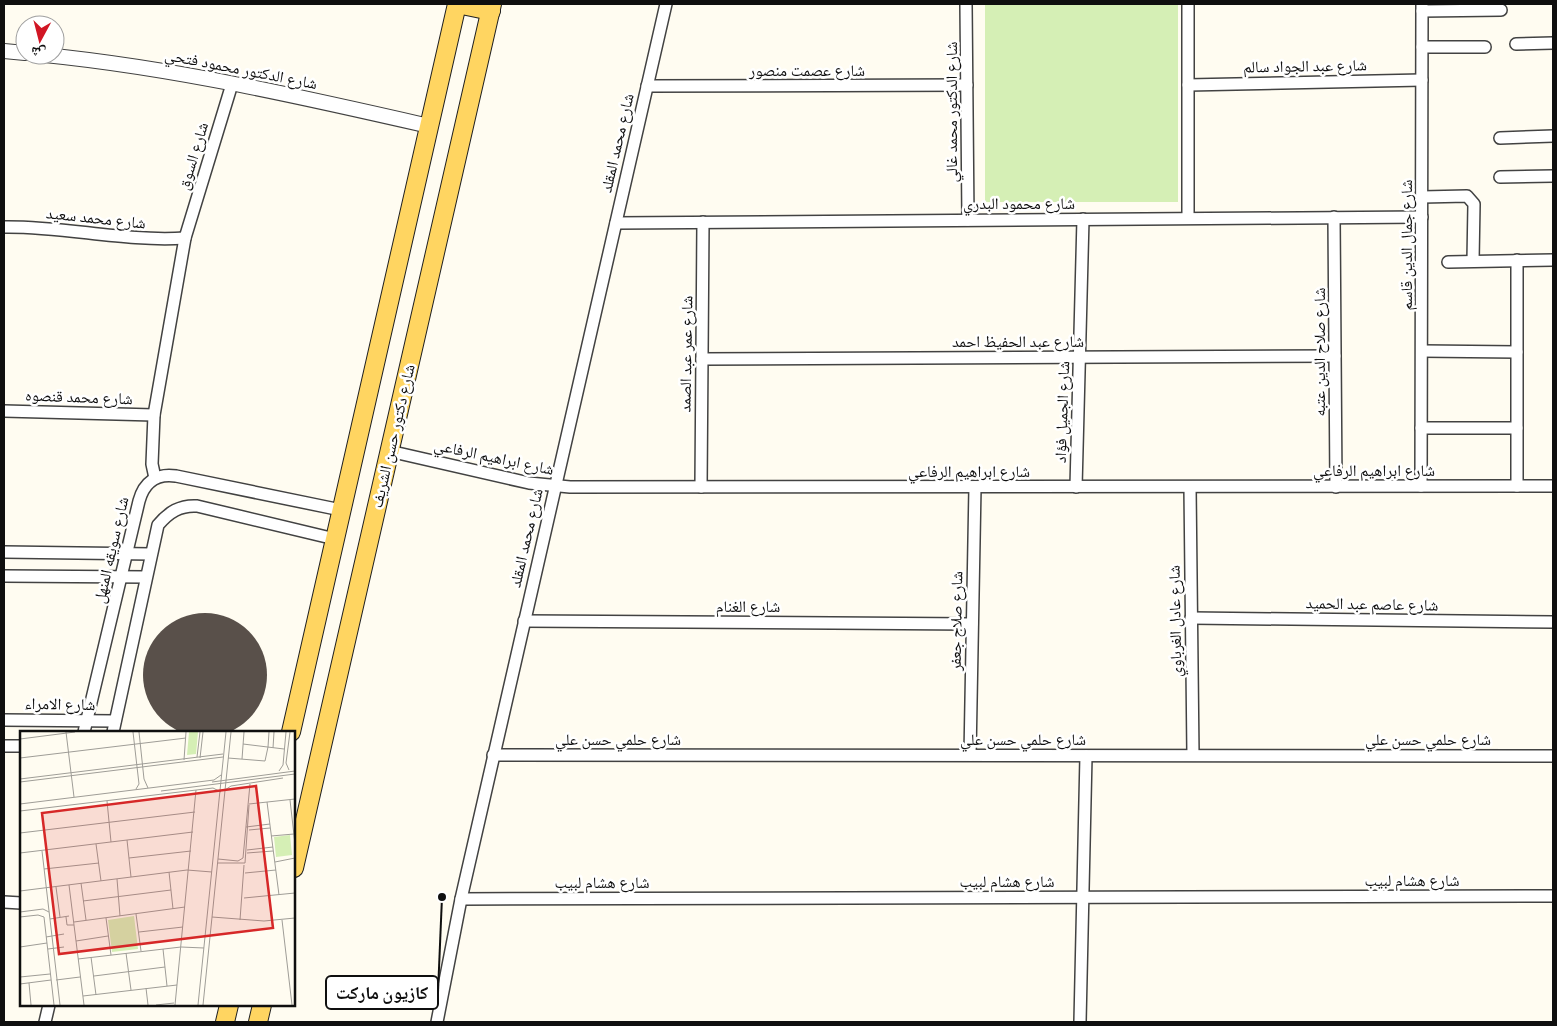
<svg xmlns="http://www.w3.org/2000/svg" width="1557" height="1026" viewBox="0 0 1557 1026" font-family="'Zilla Slab','Noto Naskh Arabic',serif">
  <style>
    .green { fill: #d5efb5 }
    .building { fill: #59504a }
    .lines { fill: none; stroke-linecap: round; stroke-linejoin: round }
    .minor-casing { stroke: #424242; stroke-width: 14 }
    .tertiary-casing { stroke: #424242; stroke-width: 16 }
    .primary-casing { stroke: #202020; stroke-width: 20 }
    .minor { stroke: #fff; stroke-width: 11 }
    .tertiary { stroke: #fff; stroke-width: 14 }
    .primary { stroke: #ffd561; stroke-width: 18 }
    .labels { text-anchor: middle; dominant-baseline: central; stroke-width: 5; stroke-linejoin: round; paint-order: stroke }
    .street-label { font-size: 16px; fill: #0f0f0f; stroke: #fff }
    .inset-road { fill: none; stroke: #9f9d97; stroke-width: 1 }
    .view { fill: #d62828; fill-opacity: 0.15; stroke: #d62828; stroke-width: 2.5 }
    .inset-edge { fill: none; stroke: #0f0f0f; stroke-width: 2.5 }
    .leader { fill: none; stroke: #0f0f0f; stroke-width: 2 }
    .callout-dot { fill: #0f0f0f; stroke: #fff; stroke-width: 2 }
    .callout { fill: #fff; stroke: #0f0f0f; stroke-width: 2 }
    .callout-label { font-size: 18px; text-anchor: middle; font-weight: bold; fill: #0f0f0f }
  </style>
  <rect width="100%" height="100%" fill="#fffcf1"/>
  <rect class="green" x="985" y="4" width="193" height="198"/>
  <circle class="building" cx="205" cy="675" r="62"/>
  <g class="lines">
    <defs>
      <g id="minor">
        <polyline points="966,4 968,220"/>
        <polyline points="1188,4 1188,218"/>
        <polyline points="1422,11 1501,10"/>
        <polyline points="1516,44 1553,43"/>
        <polyline points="1422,47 1485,47"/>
        <polyline points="1188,85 1422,80"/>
        <polyline points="647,86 967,85"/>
        <polyline points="1500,138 1553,136"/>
        <polyline points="1500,177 1553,176"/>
        <polyline points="1422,197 1467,196 1474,204 1473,261"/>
        <polyline points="1334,217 1336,487"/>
        <polyline points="616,223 1422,217"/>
        <path d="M4 227C65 226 124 242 185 238"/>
        <polyline points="1517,260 1517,486"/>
        <polyline points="1448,262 1553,260"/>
        <polyline points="1422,351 1517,352"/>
        <polyline points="702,359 1335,356"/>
        <polyline points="4,411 154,415"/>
        <polyline points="1421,428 1517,428"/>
        <polyline points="389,451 529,483 570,487 1553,486"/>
        <polyline points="155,478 152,464 154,415 185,238 232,84"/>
        <polyline points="1421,486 1422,4"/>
        <polyline points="701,487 703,222"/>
        <polyline points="1076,487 1083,219"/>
        <polyline points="1190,487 1193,755"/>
        <polyline points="4,552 151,554"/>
        <polyline points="4,576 146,577"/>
        <polyline points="1191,618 1553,622"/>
        <polyline points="524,621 972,624"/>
        <polyline points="4,720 115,721"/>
        <path d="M84 732 139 501C144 482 157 473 176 476L341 510"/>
        <path d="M113 732 158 525C169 512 180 505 197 506L335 539"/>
        <polyline points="4,746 21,746"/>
        <polyline points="493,755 1553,756"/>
        <polyline points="970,755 975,487"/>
        <polyline points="461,899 1553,896"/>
        <polyline points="4,902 21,903"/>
        <polyline points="45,1022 49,1005"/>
        <polyline points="437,1022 461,899 666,4"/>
        <polyline points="1080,1022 1086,756"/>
      </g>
      <g id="tertiary">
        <polyline points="4,51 25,53"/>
        <path d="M45 55C174 68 302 97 429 126"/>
      </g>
      <g id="primary">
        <polyline points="457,4 491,11"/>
        <polyline points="291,732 457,4"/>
        <polyline points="294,868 492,4"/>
        <polyline points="225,1022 229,1005"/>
        <polyline points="258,1022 262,1005"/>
      </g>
    </defs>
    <use href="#minor" class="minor-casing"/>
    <use href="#tertiary" class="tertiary-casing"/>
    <use href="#primary" class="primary-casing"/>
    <use href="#minor" class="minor"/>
    <use href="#tertiary" class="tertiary"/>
    <use href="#primary" class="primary"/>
  </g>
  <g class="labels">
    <g class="street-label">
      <text transform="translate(1305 66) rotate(-1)">شارع عبد الجواد سالم</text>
      <text transform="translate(241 69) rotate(11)">شارع الدكتور محمود فتحي</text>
      <text x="807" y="70">شارع عصمت منصور</text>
      <text transform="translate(951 112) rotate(-90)">شارع الدكتور محمد غالي</text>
      <text transform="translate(617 143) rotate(-77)">شارع محمد المقلد</text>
      <text transform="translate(193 156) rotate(-73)">شارع السوق</text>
      <text x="1019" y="203">شارع محمود البدري</text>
      <text transform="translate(96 218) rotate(6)">شارع محمد سعيد</text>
      <text transform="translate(1406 245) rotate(-90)">شارع جمال الدين قاسم</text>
      <text x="1018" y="341">شارع عبد الحفيظ احمد</text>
      <text transform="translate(1319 352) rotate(-90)">شارع صلاح الدين عتبه</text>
      <text transform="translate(686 354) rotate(-89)">شارع عمر عبد الصمد</text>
      <text transform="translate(79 397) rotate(2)">شارع محمد قنصوه</text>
      <text transform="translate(1062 412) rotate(-88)">شارع الجميل فؤاد</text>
      <text transform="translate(393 436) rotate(-77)">شارع دكتور حسن الشريف</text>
      <text transform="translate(494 457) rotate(12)">شارع ابراهيم الرفاعي</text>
      <text x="1374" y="470">شارع ابراهيم الرفاعي</text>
      <text x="969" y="471">شارع ابراهيم الرفاعي</text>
      <text transform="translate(526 538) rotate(-77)">شارع محمد المقلد</text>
      <text transform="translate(111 550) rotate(-77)">شارع سويقه المنهل</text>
      <text transform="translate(1372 604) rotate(1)">شارع عاصم عبد الحميد</text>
      <text x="748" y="606">شارع الغنام</text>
      <text transform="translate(956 621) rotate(-89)">شارع صلاح جعفر</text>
      <text transform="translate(1175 621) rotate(-91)">شارع عادل الغرباوي</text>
      <text transform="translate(60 704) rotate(1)">شارع الامراء</text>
      <text x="618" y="739">شارع حلمي حسن علي</text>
      <text x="1023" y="739">شارع حلمي حسن علي</text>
      <text x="1428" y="739">شارع حلمي حسن علي</text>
      <text x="1412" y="880">شارع هشام لبيب</text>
      <text x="1007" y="881">شارع هشام لبيب</text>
      <text x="602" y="882">شارع هشام لبيب</text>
    </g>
  </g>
  <g transform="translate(20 731)">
    <rect width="275" height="275" fill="#fffcf1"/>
    <path d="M169 1H178L176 23 167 24ZM270 104 272 124 256 126 254 106ZM114 185 118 218 92 221 88 189Z" fill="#d5efb5"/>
    <path class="inset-road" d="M46 1 54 66M113 1 119 53 116 58M119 1 124 48 128 57M0 8 55 1M223 13 264 18M248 16 249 1M253 17 254 1M177 26 180 1M0 27 166 7M180 27 183 1M208 27 245 30 248 16M222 28 224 1M164 29 166 1M269 39 266 32 270 1M259 40 263 34 266 1M0 48 203 23M0 51 203 26M192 51 275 40M205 59 211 55 263 47M141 60 275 43M270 69 275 113M87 70 91 111M247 71 259 164M0 73 194 49 201 44M229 73 275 68M0 80 193 57 201 61M226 96 250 93M229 99 250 97M0 102 175 81M251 105 274 103M107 109 111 146M76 113 81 150M227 119 253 116M22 120 40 274M0 122 173 101M227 122 253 120M109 127 171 120M198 128 218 130 223 127 230 53M255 131 275 127M198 132H225L229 74M24 138 79 132M149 141 153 178M225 142 256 139M97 148 100 185M61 152 66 189M49 154 64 274M36 156 40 186M0 160 167 139 192 141M224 167 275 162M63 170 151 159M0 181 23 178 29 181M116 183 121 220M0 186 18 184 24 186 34 274M46 186 47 194H54M192 186 244 190 275 187M86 187 91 224M30 188 49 185M220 189 224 134M262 189 272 274M54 191 165 176M119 201 163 196M26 206 44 203M56 210 88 205M0 216 27 212M28 218 44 216M143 218 147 255M106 222 111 259M71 226 76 264M58 228 161 216 184 217M74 245 145 236M0 246 30 243M36 249 60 246M9 252 11 274M0 253 31 249M126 257 128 274M63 265 157 254M136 274 154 272M155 274 176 59M178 274 206 1M183 274 211 1"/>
    <path class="view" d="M236 55 253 197 39 223 22 82Z"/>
    <rect width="275" height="275" class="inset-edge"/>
  </g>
  <path class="leader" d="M442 897L438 992"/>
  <circle class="callout-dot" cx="442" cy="897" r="5"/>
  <rect class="callout" x="326" y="976" width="112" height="33" rx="5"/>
  <g class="callout-label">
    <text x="382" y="999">كازيون ماركت</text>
  </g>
  <rect width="1557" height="1026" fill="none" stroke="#0f0f0f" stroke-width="10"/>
  <g transform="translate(40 40) rotate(187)"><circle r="24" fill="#ffffff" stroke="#9f9f9f"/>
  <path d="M0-4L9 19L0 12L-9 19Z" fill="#d11624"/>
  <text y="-8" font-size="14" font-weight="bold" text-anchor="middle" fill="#0f0f0f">ش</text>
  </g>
</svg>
